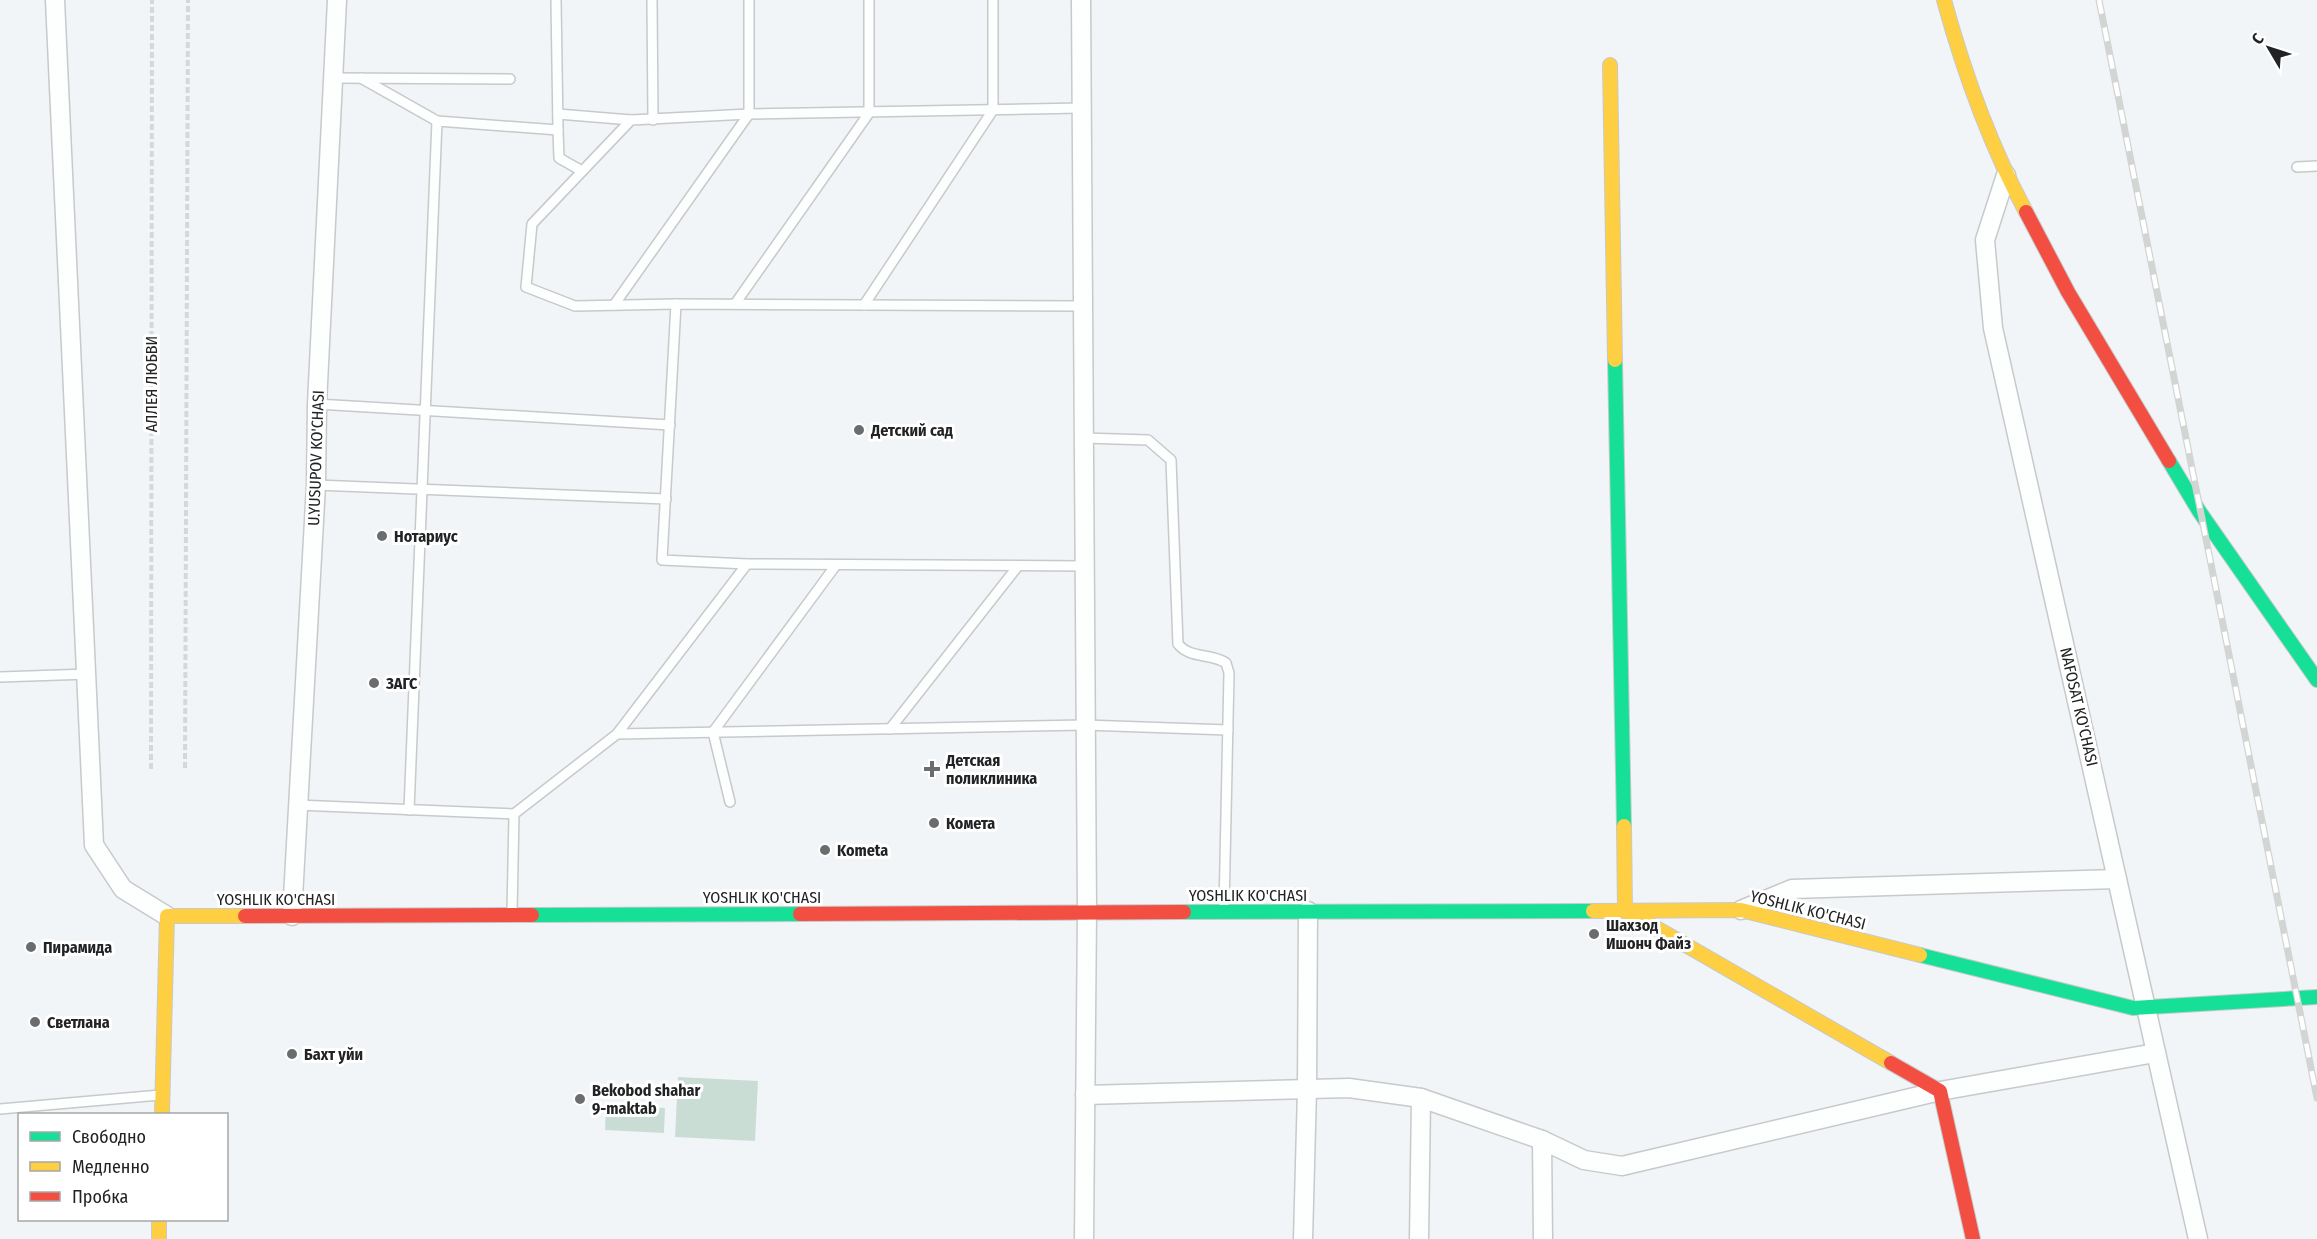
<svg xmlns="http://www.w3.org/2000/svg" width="2317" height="1239" viewBox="0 0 2317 1239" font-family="'Fira Sans Condensed',sans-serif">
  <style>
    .green { fill: #caddd4 }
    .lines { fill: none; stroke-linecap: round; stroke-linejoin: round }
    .lane-casing { stroke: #c7c9ca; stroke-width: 12 }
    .street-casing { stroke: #c7c9ca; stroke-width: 21 }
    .fast-casing { stroke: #c7c9ca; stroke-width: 16 }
    .slow-casing { stroke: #c7c9ca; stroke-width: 16 }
    .jam-casing { stroke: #c7c9ca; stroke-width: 16 }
    .path { stroke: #d7d7d8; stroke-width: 4; stroke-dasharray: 6 3; stroke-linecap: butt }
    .lane { stroke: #fdfefe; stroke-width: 9 }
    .street { stroke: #fdfefe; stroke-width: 18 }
    .fast { stroke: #16e098; stroke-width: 14 }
    .slow { stroke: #ffcf43; stroke-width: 14 }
    .jam { stroke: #f24e42; stroke-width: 14 }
    .rail-casing { stroke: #d3d4d4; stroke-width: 7 }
    .rail { stroke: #fff; stroke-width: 4.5; stroke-dasharray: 14; stroke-linecap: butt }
    .poi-dot { fill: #6a6c6e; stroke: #fff; stroke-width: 2 }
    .labels { text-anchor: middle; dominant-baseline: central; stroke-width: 6; stroke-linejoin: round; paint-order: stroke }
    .street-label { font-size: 16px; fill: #212324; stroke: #fff }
    .poi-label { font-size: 16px; font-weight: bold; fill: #212324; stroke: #fff; text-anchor: start }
  </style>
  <rect width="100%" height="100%" fill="#f2f5f7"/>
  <g class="green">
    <polygon points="678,1077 758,1081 755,1141 675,1137"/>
    <polygon points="606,1105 665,1108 664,1133 605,1130"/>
  </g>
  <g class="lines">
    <defs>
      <g id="lane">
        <polyline points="652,0 653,120"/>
        <polyline points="333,78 510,79"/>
        <polyline points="361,78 437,121"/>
        <polyline points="558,114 631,120"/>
        <polyline points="558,130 559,158 582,171"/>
        <polyline points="2297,167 2317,166"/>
        <polyline points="676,304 575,306 526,287 532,224 631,120 749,114 1081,108"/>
        <polyline points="735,304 869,113 869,0"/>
        <polyline points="614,305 749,114 749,0"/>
        <polyline points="864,305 993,110 993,0"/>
        <polyline points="317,404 670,425"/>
        <path d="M1084 438 1148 440 1171 460 1178 644C1190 659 1211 653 1226 663L1229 673 1224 909"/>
        <polyline points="316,485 666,499"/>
        <polyline points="747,564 662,560 676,304 1083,306"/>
        <polyline points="0,677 88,674"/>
        <polyline points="890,729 1018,566"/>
        <polyline points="617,734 747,564 1084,566"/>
        <polyline points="730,802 713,732 836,565"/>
        <polyline points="297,805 514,814"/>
        <polyline points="409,810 437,121 558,130 556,0"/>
        <polyline points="512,913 514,814 617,734 1085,725 1228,730"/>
        <polyline points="0,1109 160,1095"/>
      </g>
      <g id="street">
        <polyline points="55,0 94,845 123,889 167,916"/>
        <polyline points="1081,0 1087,912 1084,1239"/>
        <polyline points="2006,175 1985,240 1993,328 2198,1239"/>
        <polyline points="1741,910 1792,889 2117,879"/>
        <polyline points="292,916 316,485 317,404 337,0"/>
        <polyline points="1085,1095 1349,1088 1421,1098 1542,1140 1584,1160 1622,1166 1940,1091 2155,1053"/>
        <polyline points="1542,1140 1543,1239"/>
        <polyline points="1303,1239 1307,1090 1308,911"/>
        <polyline points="1419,1239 1421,1098"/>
      </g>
      <g id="fast">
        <polyline points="1615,360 1624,826"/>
        <polyline points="2169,461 2199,511 2317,680"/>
        <polyline points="1184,912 1593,911"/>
        <polyline points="532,915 800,914"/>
        <polyline points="1920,955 2133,1008 2317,997"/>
      </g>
      <g id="slow">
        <path d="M1944 0C1964 73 1990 145 2026 212"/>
        <polyline points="1610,65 1615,360"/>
        <polyline points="1624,826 1625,910 1891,1063"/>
        <polyline points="1593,911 1741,910 1920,955"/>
        <polyline points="162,1114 167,916 245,916"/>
        <polyline points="159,1220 159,1239"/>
      </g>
      <g id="jam">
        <polyline points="2026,212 2068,292 2169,461"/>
        <polyline points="800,914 1184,912"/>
        <polyline points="245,916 532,915"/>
        <polyline points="1891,1063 1940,1091 1973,1239"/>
      </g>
    </defs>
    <use href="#lane" class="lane-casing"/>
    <use href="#street" class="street-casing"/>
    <use href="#fast" class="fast-casing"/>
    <use href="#slow" class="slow-casing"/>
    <use href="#jam" class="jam-casing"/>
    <g class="path">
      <polyline points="185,768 188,0"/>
      <polyline points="151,769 152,0"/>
    </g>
    <use href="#lane" class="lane"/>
    <use href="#street" class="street"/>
    <use href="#fast" class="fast"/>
    <use href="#slow" class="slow"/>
    <use href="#jam" class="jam"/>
    <defs>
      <polyline id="rail" points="2099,0 2317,1098"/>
    </defs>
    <use href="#rail" class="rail-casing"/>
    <use href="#rail" class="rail"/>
  </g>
  <g class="poi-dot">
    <circle cx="859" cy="430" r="6"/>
    <circle cx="382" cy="536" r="6"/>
    <circle cx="374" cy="683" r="6"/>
    <path d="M929 760h6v6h6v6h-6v6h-6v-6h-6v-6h6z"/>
    <circle cx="934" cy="823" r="6"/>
    <circle cx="825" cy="850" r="6"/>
    <circle cx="1594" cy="934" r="6"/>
    <circle cx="31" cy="947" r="6"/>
    <circle cx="35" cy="1022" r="6"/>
    <circle cx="292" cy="1054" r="6"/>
    <circle cx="580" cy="1099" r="6"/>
  </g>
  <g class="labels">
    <g class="street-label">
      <text transform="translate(151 384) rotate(-90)">АЛЛЕЯ ЛЮБВИ</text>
      <text transform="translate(316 458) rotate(-88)">U.YUSUPOV KO'CHASI</text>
      <text transform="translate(2079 707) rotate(77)">NAFOSAT KO'CHASI</text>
      <text x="1248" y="895">YOSHLIK KO'CHASI</text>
      <text x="762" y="897">YOSHLIK KO'CHASI</text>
      <text x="276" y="899">YOSHLIK KO'CHASI</text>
      <text transform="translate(1808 910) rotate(14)">YOSHLIK KO'CHASI</text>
    </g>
    <g class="poi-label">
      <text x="871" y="430">Детский сад</text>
      <text x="394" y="536">Нотариус</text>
      <text x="386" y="683">ЗАГС</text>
      <text x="946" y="760">Детская<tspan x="946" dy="18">поликлиника</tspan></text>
      <text x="946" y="823">Комета</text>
      <text x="837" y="850">Kometa</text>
      <text x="1606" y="925">Шахзод<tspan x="1606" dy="18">Ишонч Файз</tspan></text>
      <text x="43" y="947">Пирамида</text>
      <text x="47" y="1022">Светлана</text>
      <text x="304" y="1054">Бахт уйи</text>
      <text x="592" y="1090">Bekobod shahar<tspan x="592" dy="18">9-maktab</tspan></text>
    </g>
  </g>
  <rect x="18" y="1113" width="210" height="108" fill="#ffffff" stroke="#a6a7a7" stroke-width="1.5"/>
  <rect x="30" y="1132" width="30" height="9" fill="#16e098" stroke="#a6a7a7" stroke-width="1.5"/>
  <text x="72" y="1143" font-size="18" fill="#212324">Свободно</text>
  <rect x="30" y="1162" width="30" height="9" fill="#ffcf43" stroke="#a6a7a7" stroke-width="1.5"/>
  <text x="72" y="1173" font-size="18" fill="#212324">Медленно</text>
  <rect x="30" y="1192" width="30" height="9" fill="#f24e42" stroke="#a6a7a7" stroke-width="1.5"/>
  <text x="72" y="1203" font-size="18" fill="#212324">Пробка</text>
  <g transform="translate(2269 48) rotate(309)" stroke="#ffffff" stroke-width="4.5" paint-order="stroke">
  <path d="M0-4.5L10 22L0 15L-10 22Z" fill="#212324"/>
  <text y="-9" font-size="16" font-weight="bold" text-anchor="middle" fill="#212324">С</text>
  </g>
</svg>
